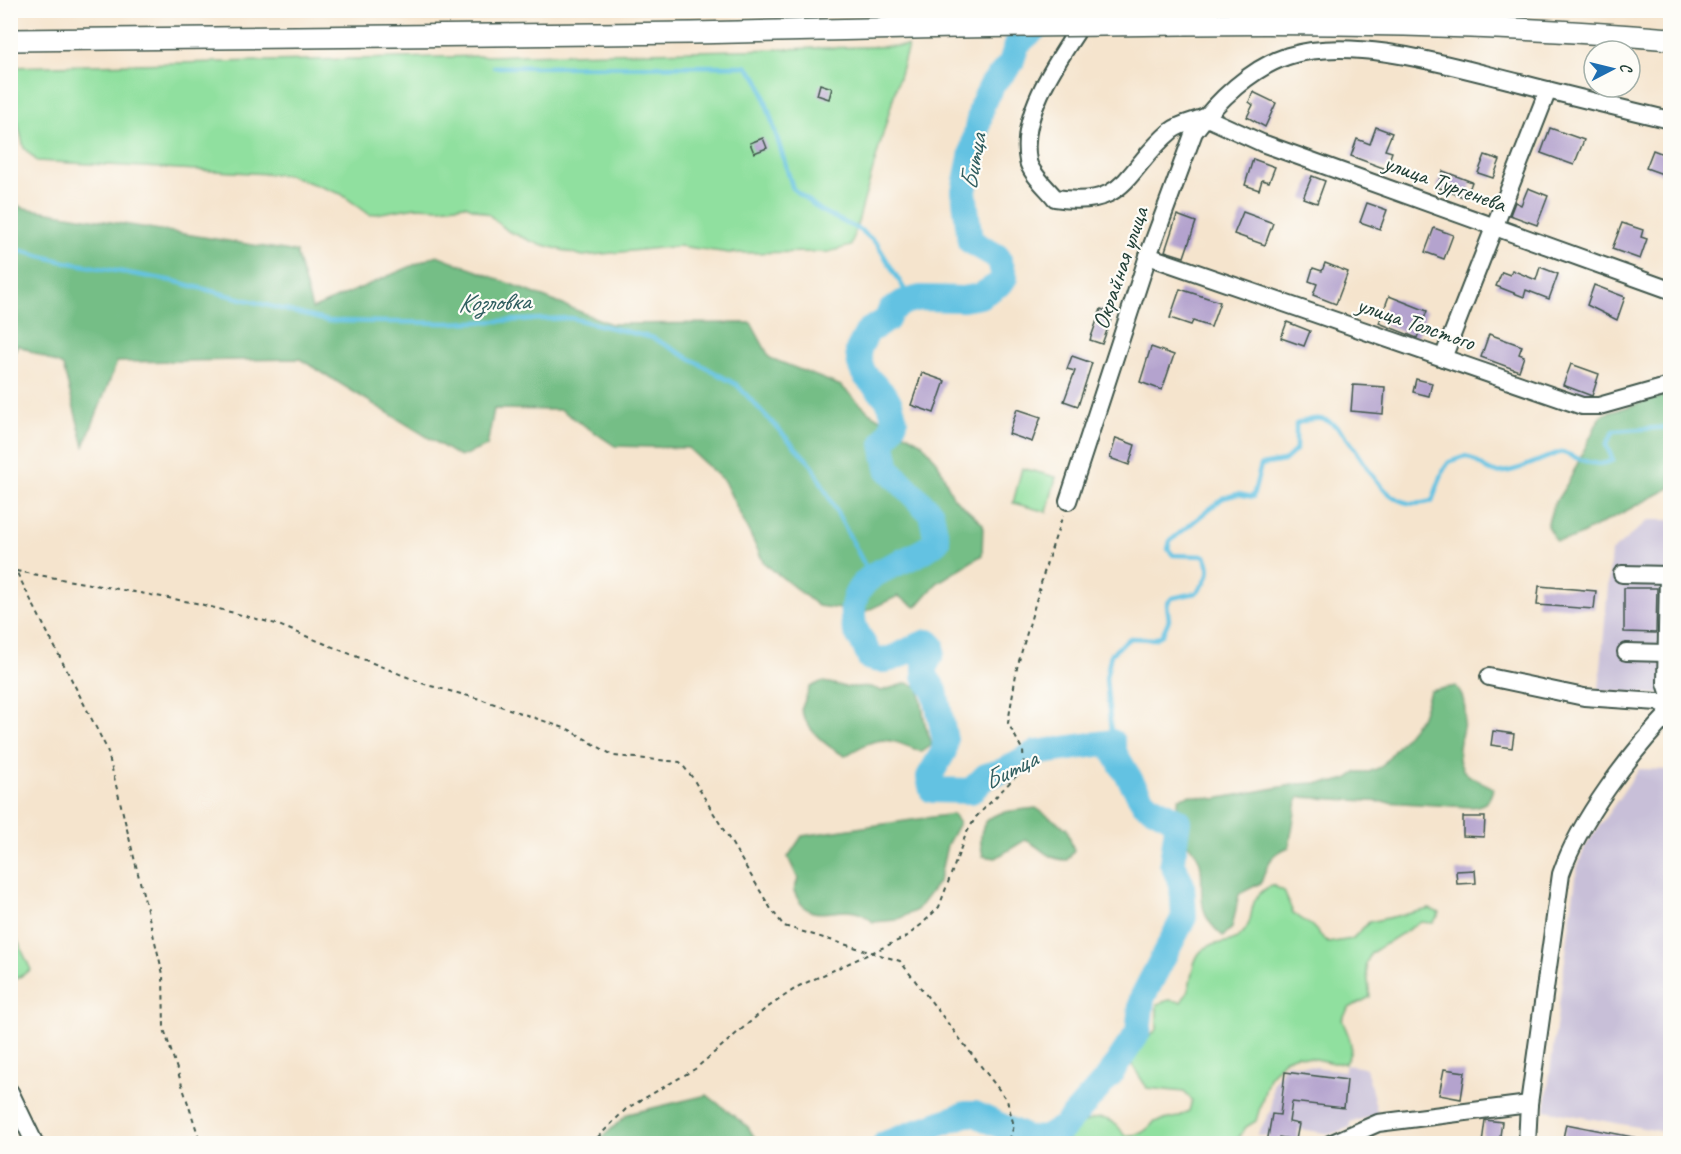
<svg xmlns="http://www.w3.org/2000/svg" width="1681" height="1154" viewBox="0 0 1681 1154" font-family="Caveat,sans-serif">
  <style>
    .industrial { fill: #c8bfd8 }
    .green { fill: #90e09f; stroke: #588e6a; stroke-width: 1.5 }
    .forest { fill: #74be86; stroke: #4a7e5d; stroke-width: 1.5 }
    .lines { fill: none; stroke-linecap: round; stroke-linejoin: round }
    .stream { stroke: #63c2e2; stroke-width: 4.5 }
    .river { stroke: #63c2e2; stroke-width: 26 }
    .building { fill: #b4a3ce }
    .minor-casing { stroke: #3f564b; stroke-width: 20 }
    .major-casing { stroke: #3f564b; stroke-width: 24 }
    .path { stroke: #3f564b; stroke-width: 2; stroke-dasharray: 4.5 4.5; stroke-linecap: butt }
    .minor { stroke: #fff; stroke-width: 16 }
    .major { stroke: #fff; stroke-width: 21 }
    .major-bridge-casing { stroke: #3f564b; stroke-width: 24; stroke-linecap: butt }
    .major-bridge { stroke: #fff; stroke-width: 21 }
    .labels { text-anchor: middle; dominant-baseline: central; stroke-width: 4.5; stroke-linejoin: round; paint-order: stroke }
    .street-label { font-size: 24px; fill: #1f3d34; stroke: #fdfcf7 }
    .water-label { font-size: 26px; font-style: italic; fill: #305e60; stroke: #fdfcf7 }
  </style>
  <rect width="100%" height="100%" fill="#fdfcf7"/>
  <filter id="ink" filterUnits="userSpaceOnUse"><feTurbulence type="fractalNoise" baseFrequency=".0167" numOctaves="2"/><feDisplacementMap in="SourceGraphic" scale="12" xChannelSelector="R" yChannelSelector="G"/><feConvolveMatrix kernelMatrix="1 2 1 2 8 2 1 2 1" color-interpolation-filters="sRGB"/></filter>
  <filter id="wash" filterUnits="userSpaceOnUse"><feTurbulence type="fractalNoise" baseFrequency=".008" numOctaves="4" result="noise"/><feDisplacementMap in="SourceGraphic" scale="24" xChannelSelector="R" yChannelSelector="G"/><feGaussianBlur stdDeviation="1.35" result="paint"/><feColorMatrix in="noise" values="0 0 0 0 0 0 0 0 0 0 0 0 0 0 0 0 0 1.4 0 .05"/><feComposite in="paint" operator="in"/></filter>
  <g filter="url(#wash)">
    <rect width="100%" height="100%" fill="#f5e4cd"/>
    <g class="industrial">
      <polygon points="1649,520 1670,520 1670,695 1599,690 1611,552"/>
      <polygon points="1639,769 1670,770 1670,1133 1545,1110 1577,869 1585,847"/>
      <polygon points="1286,1063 1344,1071 1346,1065 1366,1068 1378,1115 1350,1122 1351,1127 1331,1134 1299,1129 1297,1141 1257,1135 1271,1110 1273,1083"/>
    </g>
    <g class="green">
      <polygon points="908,46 851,246 828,252 729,253 679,246 583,256 533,242 508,231 488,214 465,205 440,208 416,207 370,215 341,194 288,175 37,161 24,148 11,94 10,67"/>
      <polygon points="1022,468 1056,477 1047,512 1013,503"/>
      <path d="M1272 885 1284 891 1293 913 1312 926 1328 943 1352 939 1369 922 1430 909 1440 913 1433 923 1420 922 1371 953 1366 964 1370 997 1349 1008 1342 1019C1348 1037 1357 1045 1345 1063H1333L1297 1055 1285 1059 1269 1077 1256 1121 1246 1127 1235 1143H1064C1072 1138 1076 1128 1084 1123 1101 1113 1116 1120 1124 1135 1138 1136 1145 1133 1154 1122L1178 1117 1189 1111 1192 1100 1184 1092 1147 1088 1134 1068 1131 1056 1157 1029V1004L1169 1000 1181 1002C1195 984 1188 972 1198 955 1208 939 1230 947 1242 934 1259 916 1242 901 1272 885Z"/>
      <polygon points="11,927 31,970 11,982 10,982"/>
    </g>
    <g class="forest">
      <polygon points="10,202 24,208 296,252 312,309 437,255 611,324 751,323 770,358 841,386 870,413 922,443 938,463 953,497 983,524 982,555 937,583 916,607 898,596 864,612 818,606 764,563 724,481 688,448 615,446 561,410 494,409 487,446 460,457 300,359 117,362 84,446 63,366 18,345 11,358"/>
      <polygon points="1670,394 1670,488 1572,539 1556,541 1547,526 1553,506 1569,481 1601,415"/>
      <path d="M821 682C830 682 838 686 846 687 862 688 865 683 881 691L907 683 919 687 925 724 932 745 922 752C884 737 881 734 845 756 826 746 808 731 801 710L810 687Z"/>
      <path d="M1456 686C1479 715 1449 744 1462 768 1467 778 1484 782 1493 788 1490 802 1484 806 1470 807L1300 797 1297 801 1289 847C1270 854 1267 865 1261 883L1239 894 1232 928 1223 936C1182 904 1219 868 1187 844L1183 819 1176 809 1179 798 1191 795 1215 799 1298 784 1335 782 1347 779 1357 772H1369L1381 767 1422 716 1430 691Z"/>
      <path d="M1036 808 1067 829 1074 851 1067 860C1044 859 1043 847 1025 840L996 858 983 856C972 811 1001 812 1036 808Z"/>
      <path d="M953 814 959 823 947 845 939 881 917 910 896 920 873 922C843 893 812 936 794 891L798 879 788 857 802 836Z"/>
      <polygon points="707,1095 748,1127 758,1143 596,1143 628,1114"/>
    </g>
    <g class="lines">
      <g class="stream">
        <polyline points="494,67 746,66 759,80 793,189 823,212 862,231 877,244 911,300"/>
        <polyline points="10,248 65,262 173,281 328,321 449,323 571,318 653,338 737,385 812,465 871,577"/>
        <path d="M1112 742 1106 678 1111 654 1130 638 1154 639 1162 635 1169 620 1167 604 1172 598 1196 593C1207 582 1213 571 1205 556L1173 555 1168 549 1170 541 1223 498 1238 494 1253 497 1261 465 1284 461 1296 450V424C1306 420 1318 416 1328 421 1363 438 1376 520 1432 501L1444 469 1449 462 1466 456C1476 460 1482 467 1491 471 1506 478 1545 457 1561 452 1578 457 1595 470 1613 460L1606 445 1614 431 1670 427"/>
      </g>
      <path class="river" d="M885 1144 966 1114H975L1027 1138 1044 1139 1064 1127 1109 1076 1138 1032 1142 998 1184 917 1182 885 1172 862 1178 821 1144 803 1115 754 1112 742 1035 753 1003 771 986 776 971 791 932 790 929 777 944 751 945 740 935 691 925 676V666L932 652V646L928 642C906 648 893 666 870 658 867 647 856 634 854 625 843 566 908 569 937 541L931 513 888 469 883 444 895 422C893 413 891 402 884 395 868 377 860 377 858 350L868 331 887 320 890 311 904 302 920 298 963 299 980 296 1001 283 1005 277 998 257 970 241 964 191 982 105 992 85 1011 63 1017 44 1047 18V10"/>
    </g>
    <g id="blocks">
      <g class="building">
        <polygon points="820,84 832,88 829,99 817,95"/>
        <polygon points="1253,92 1276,103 1265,127 1247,117 1253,105 1249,102"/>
        <polygon points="1376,127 1392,133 1385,150 1392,152 1386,169 1351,156 1357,139 1370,144"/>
        <polygon points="1550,128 1584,140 1574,165 1541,153"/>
        <polygon points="763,138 767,148 754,153 750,143"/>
        <polygon points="1653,150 1671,157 1671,177 1646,168"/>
        <polygon points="1485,155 1500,160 1493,178 1478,173"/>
        <polygon points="1253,159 1275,167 1269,182 1262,180 1259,190 1245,185"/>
        <polygon points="1443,171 1472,182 1466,198 1437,187"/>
        <polygon points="1312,176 1325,181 1317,203 1303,198"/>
        <polygon points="1528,188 1548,196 1537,225 1510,215 1515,202 1521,205"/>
        <polygon points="1367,203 1387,210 1380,229 1360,222"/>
        <polygon points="1243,212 1273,223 1265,245 1234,234"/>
        <polygon points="1177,215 1196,222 1184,257 1165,251"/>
        <polygon points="1622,223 1643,230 1641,237 1647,239 1640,259 1612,249"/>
        <polygon points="1434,228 1453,235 1444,259 1425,252"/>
        <polygon points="1325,263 1348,272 1336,304 1313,295 1317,284 1309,281 1313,268 1322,271"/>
        <polygon points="1540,267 1558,274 1549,299 1526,290 1524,297 1496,286 1502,272 1510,275 1512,270 1536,280"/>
        <polygon points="1594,285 1625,297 1617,320 1587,305"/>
        <polygon points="1180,289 1220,302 1211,327 1193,321 1191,325 1170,318"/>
        <polygon points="1389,296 1427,311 1417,338 1379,323"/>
        <polygon points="1101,309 1113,314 1102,344 1090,340"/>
        <polygon points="1287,322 1310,331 1304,346 1281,338"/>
        <polygon points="1489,334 1522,346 1519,354 1524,356 1519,371 1481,357"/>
        <polygon points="1151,347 1174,355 1162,390 1140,382"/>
        <polygon points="1072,356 1092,363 1078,406 1064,401 1075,371 1067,369"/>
        <polygon points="1571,364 1599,374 1592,396 1563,385"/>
        <polygon points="922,373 945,381 934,413 911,405"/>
        <polygon points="1416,379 1432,383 1429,396 1413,392"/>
        <polygon points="1353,385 1385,387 1383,414 1351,411"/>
        <polygon points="1017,409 1041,417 1032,442 1009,434"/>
        <polygon points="1116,438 1135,445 1129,465 1110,458"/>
        <polygon points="1539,586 1596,591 1594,609 1537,605"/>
        <polygon points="1624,588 1657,588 1656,633 1624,632"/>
        <polygon points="1493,731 1514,734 1512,748 1491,745"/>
        <polygon points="1463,817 1485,817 1484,837 1463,836"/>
        <polygon points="1475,870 1476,883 1457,884 1456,871"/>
        <polygon points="1444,1069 1465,1072 1461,1099 1439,1095"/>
        <polygon points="1285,1072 1347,1080 1344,1108 1292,1102 1289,1122 1299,1124 1296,1140 1279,1137 1278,1143 1267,1143 1272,1114 1280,1115"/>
        <polygon points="1485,1120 1502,1122 1499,1143 1482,1143"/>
        <polygon points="1566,1124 1638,1138 1637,1143 1562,1143"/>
      </g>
    </g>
  </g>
  <g filter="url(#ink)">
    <use href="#blocks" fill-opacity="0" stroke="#3f564b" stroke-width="1.5"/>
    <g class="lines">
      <defs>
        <g id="minor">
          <path d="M1091 10C1065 51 1018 110 1028 161 1030 173 1048 189 1055 198 1129 209 1125 169 1171 131 1179 124 1195 121 1205 117L1262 143 1670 290"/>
          <polyline points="1148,256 1582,406 1599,406 1670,386"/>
          <polyline points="1443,358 1548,90"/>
          <path d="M1068 501 1148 256 1194 132C1217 101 1251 68 1288 56 1355 35 1454 67 1520 83 1570 96 1620 108 1670 120"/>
          <polyline points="1622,574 1670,575"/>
          <polyline points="1668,575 1666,683 1670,695"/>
          <polyline points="1626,652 1666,653"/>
          <polyline points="1489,677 1584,697 1658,702 1670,708"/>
          <polyline points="10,1092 35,1144"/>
          <polyline points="1330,1144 1378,1123 1529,1104"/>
          <path d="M1527 1144 1529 1104 1561 874C1580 819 1630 754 1670 712"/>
        </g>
        <g id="major">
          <path d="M1182 24C1345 22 1508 25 1670 39"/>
          <polyline points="10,40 692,33 956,27"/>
        </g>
      </defs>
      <use href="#minor" class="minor-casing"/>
      <use href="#major" class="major-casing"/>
      <g class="path">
        <polyline points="10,570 16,571 107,749 163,974 164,1029 201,1144"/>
        <polyline points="16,571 196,603 276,624 427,685 480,699 570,730 614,756 680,762 692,777 771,909 784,926 900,961 1007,1100 1014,1126 1008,1144"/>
        <polyline points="591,1144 626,1109 695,1069 764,1010 799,986 906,937 922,924 939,907 966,834 976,817 1024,768 1023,751 1008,723 1017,668 1047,562 1063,515"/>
      </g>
      <use href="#minor" class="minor"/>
      <use href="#major" class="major"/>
      <defs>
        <polyline id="major-bridge" points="956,27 1182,24"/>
      </defs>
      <use href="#major-bridge" class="major-bridge-casing"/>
      <use href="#major-bridge" class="major-bridge"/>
    </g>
  </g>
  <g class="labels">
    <g class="street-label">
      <text transform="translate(1445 183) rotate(20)">улица Тургенева</text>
      <text transform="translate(1120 268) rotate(-71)">Окрайная улица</text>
      <text transform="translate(1416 323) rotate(19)">улица Толстого</text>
    </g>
    <g class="water-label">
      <text transform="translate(973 162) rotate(-80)">Битца</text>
      <text transform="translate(494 302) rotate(-2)">Козловка</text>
      <text transform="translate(1010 770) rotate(-27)">Битца</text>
    </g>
  </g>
  <rect width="1681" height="1154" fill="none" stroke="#fdfcf7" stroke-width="36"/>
  <g transform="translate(1612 69) rotate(83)"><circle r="28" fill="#fdfcf7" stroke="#a4b0a9" stroke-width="1.5"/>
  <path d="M0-4.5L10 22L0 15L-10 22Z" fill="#1f6fb2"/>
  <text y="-9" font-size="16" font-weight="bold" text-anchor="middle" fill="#1f3d34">С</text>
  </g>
</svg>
